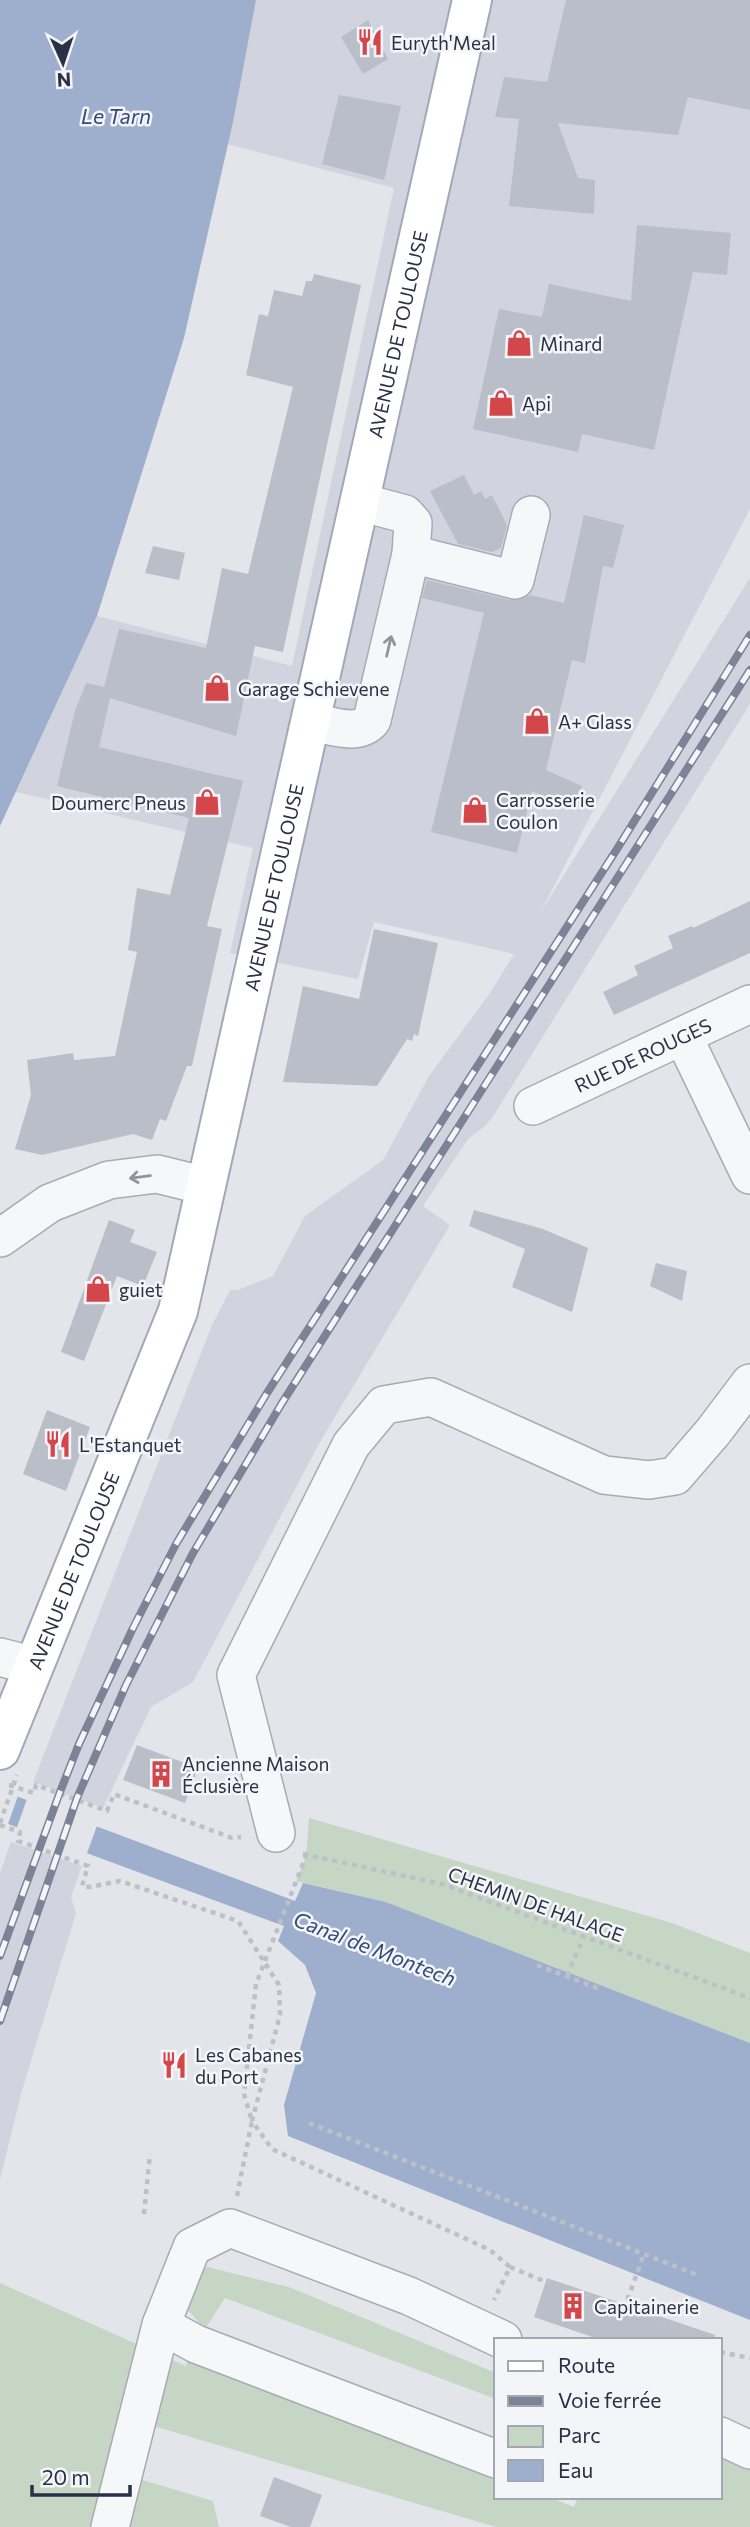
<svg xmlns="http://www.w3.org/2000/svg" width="750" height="2527" viewBox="0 0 750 2527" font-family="Commissioner,sans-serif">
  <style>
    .built { fill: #d1d4de }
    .green { fill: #c6d6c4 }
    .water { fill: #9dafcc }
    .pier { fill: #e3e5eb }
    .building { fill: #babec9 }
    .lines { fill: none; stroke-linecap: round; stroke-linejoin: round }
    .minor-casing { stroke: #a8abb6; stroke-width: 40 }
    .major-casing { stroke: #a2a8b8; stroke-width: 42 }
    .path { stroke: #bdc0c6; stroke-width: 4.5; stroke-dasharray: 5 5; stroke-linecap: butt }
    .minor { stroke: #f6f7f9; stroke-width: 37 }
    .major { stroke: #fff; stroke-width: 38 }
    .rail-casing { stroke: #7c8396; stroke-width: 8 }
    .rail { stroke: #f3f5f9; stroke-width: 5; stroke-dasharray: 16; stroke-linecap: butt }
    .path-bridge { stroke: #bdc0c6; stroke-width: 4.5; stroke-dasharray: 5 5; stroke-linecap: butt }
    .oneway { stroke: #90949e }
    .labels { text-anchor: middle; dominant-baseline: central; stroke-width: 5; stroke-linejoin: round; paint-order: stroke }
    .poi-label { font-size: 19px; fill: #2a3144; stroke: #f3f5f9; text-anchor: start }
    .street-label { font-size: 19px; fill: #2a3144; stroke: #f3f5f9 }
    .water-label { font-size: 21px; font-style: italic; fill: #324a7a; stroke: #f3f5f9 }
  </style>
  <rect width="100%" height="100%" fill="#e3e5eb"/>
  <g class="built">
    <polygon points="256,0 750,0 750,509 540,913 750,578 750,704 494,1115 485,1126 468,1139 423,1206 450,1225 321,1440 193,1682 151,1707 103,1808 33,1782 212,1325 230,1290 238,1290 273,1276 305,1216 383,1160 429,1076 488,996 514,954 374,922 358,979 230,953 253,848 16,792 97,616 292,666 394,188 227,144"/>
    <polygon points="11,1842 82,1866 71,1897 76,1913 21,2094 0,2180 0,1873"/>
  </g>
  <g class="green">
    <polygon points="309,1818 672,1923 750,1953 750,2043 386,1902 296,1881 306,1856"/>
    <polygon points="199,2265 289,2287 496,2373 496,2399 225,2298 205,2329 186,2308"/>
    <polygon points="0,2283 186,2366 188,2359 496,2477 496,2497 549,2497 574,2507 578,2497 720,2497 720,2449 750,2462 750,2527 496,2527 150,2425 136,2478 213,2501 219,2527 0,2527"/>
  </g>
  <g class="water">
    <polygon points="0,0 256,0 233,122 184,338 97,616 0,826"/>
    <polygon points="0,1790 295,1901 303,1883 386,1902 750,2043 750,2320 288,2136 284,2105 316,1993 305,1965 278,1941 284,1926 0,1821"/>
  </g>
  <g class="pier">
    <polygon points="0,1786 19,1793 7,1827 0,1824"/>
    <polygon points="28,1796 98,1823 86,1856 16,1830"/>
  </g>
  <g class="building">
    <polygon points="566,0 750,0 750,110 688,97 678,135 558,123 578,178 595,180 594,214 509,206 519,119 495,117 504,77 547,82"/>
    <polygon points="368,20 388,59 363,74 341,37"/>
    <polygon points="339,95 401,106 384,180 322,164"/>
    <polygon points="637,225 731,233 727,275 693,272 654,450 582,434 578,452 473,429 499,309 542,317 549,284 631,301"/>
    <polygon points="314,274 361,285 283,652 255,646 236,736 110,698 99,747 243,781 207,926 222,929 192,1066 187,1066 166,1121 160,1119 152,1140 133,1134 42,1155 15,1149 31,1095 27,1060 73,1053 74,1060 115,1056 137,952 128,950 137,888 170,895 189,818 57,786 75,711 86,683 104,687 119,629 206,648 222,568 248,574 293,387 246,375 259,314 268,316 274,290 302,296 306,281 312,281"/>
    <polygon points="464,475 474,495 481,491 485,499 492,495 507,525 501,548 492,552 458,544 430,491"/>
    <polygon points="584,515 624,525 613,568 603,566 585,663 572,660 546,770 582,786 570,810 532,791 517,853 431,832 484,613 422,598 427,580 510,600 520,600 530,595 564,603"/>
    <polygon points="153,546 185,553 179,580 145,573"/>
    <polygon points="750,901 750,953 614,1015 603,992 638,975 634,966 673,948 668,936 692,926 693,928"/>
    <polygon points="374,929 438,943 418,1036 414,1034 412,1041 407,1039 377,1086 283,1082 303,986 359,999"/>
    <polygon points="474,1210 543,1229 588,1248 572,1312 512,1287 525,1249 469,1226"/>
    <polygon points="109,1220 135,1230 130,1242 157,1252 143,1286 117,1276 84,1361 61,1352"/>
    <polygon points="656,1263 687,1271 682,1301 650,1286"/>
    <polygon points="47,1410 90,1427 66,1491 23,1474"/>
    <polygon points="137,1745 198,1768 185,1803 123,1780"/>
    <polygon points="547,2278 715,2335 714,2340 601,2340 534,2317"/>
    <polygon points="274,2477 322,2495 310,2527 291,2527 260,2516"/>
  </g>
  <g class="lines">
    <defs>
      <g id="minor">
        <polyline points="411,554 515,580 531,515"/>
        <path d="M311 722C330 725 358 737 372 720L411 554 413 523 405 514 360 502"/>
        <polyline points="683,1036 750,1175"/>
        <path id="s1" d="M533 1106 750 1004"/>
        <polyline points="0,1238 50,1203 109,1180 157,1174 206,1186"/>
        <polyline points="0,1657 34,1666"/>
        <polyline points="276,1833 236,1675 351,1445 384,1405 431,1397 604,1475 649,1480 675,1476 713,1432 750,1383"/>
        <polyline points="161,2325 196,2344 496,2459"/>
        <polyline points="720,2436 750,2450"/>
        <polyline points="110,2527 161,2325 192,2247 230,2228 409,2296 503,2340"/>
      </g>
      <g id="major">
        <path id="s2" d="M0 1750 178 1311 472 0"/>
      </g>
    </defs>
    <use href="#minor" class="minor-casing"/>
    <use href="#major" class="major-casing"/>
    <g class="path">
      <polyline points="9,1785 34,1793 36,1785 107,1811 114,1794 232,1838 241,1837"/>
      <polyline points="0,1825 20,1832 18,1841 88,1866 82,1886 90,1887 120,1881 238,1921 279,1985 280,2015 252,2121 272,2149 490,2250 510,2267 494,2300"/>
      <polyline points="303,1854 442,1884 750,1998"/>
      <polyline points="537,1965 600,1989"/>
      <polyline points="567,1976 584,1936"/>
      <polyline points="309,2123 700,2276"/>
      <polyline points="237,2196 252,2121 244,2094 256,1984 306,1856"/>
      <polyline points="144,2214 150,2154"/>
      <polyline points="510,2267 546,2282 692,2332 704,2340"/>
      <polyline points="624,2309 644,2254"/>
      <polyline points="720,2352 750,2358"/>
    </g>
    <use href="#minor" class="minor"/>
    <use href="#major" class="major"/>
    <defs>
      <g id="rail">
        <polyline points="0,1956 60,1792 79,1744 133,1628 176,1544 267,1393 617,849 750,635"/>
        <polyline points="0,2021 77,1798 126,1685 193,1553 282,1403 750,670"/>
      </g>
    </defs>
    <use href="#rail" class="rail-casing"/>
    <use href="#rail" class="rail"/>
    <polyline class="path-bridge" points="0,1823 17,1775"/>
  </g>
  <defs><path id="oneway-shaft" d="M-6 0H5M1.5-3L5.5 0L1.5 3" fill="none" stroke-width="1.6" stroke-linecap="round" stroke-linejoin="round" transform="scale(1.75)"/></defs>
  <g class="oneway">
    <use href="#oneway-shaft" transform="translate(389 646) rotate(-77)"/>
    <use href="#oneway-shaft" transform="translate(140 1177) rotate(173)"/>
  </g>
  <defs>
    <symbol id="restaurant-bare" viewBox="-9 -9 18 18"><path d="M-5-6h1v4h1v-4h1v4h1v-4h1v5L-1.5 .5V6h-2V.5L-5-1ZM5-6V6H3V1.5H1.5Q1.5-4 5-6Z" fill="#d3464a" stroke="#f3f5f9" stroke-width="2.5" paint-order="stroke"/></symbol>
    <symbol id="shop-bare" viewBox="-9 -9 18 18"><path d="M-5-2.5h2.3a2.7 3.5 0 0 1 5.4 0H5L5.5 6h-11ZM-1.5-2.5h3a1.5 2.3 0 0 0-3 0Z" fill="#d3464a" stroke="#f3f5f9" stroke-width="2.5" paint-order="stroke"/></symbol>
    <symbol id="building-bare" viewBox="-9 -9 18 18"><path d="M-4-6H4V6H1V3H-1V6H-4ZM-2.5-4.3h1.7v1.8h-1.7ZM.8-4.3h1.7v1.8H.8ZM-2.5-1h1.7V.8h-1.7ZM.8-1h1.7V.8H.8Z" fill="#d3464a" stroke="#f3f5f9" stroke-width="2.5" paint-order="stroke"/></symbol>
  </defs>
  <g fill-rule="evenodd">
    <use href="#restaurant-bare" x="351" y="23" width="38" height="38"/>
    <use href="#shop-bare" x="500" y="324" width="38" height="38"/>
    <use href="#shop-bare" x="482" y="384" width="38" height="38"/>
    <use href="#shop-bare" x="198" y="669" width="38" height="38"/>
    <use href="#shop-bare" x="518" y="702" width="38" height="38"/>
    <use href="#shop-bare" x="188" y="783" width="38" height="38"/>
    <use href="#shop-bare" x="456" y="791" width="38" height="38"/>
    <use href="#shop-bare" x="79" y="1270" width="38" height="38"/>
    <use href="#restaurant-bare" x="39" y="1425" width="38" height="38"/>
    <use href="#building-bare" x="142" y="1755" width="38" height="38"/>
    <use href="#restaurant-bare" x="155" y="2046" width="38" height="38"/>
    <use href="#building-bare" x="554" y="2287" width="38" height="38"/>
  </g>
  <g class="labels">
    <g class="poi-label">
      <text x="391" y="42">Euryth'Meal</text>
      <text x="540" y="343">Minard</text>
      <text x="522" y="403">Api</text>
      <text x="238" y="688">Garage Schievene</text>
      <text x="558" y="721">A+ Glass</text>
      <text x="496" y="799">Carrosserie<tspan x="496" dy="22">Coulon</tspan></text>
      <text x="186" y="802" text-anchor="end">Doumerc Pneus</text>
      <text x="119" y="1289">guiet</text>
      <text x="79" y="1444">L'Estanquet</text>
      <text x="182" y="1763">Ancienne Maison<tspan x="182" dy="22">Éclusière</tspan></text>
      <text x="195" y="2054">Les Cabanes<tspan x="195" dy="22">du Port</tspan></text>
      <text x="594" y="2306">Capitainerie</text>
    </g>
    <g class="street-label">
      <text stroke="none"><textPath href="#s2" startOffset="1475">AVENUE DE TOULOUSE</textPath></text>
      <text stroke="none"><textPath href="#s2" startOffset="908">AVENUE DE TOULOUSE</textPath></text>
      <text stroke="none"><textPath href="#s1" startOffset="121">RUE DE ROUGES</textPath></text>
      <text stroke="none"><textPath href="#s2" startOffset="194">AVENUE DE TOULOUSE</textPath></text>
      <text transform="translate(536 1904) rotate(20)">CHEMIN DE HALAGE</text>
    </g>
    <g class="water-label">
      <text x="116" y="115">Le Tarn</text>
      <text transform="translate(375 1948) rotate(21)">Canal de Montech</text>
    </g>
  </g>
  <rect x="494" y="2338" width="228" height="161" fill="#f3f5f9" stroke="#a3a7b1" stroke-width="2"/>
  <rect x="508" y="2361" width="35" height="10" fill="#ffffff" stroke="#a3a7b1" stroke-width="2"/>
  <text x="558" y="2373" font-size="21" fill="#2a3144">Route</text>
  <rect x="508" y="2396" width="35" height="10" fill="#7c8396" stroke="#a3a7b1" stroke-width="2"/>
  <text x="558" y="2408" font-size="21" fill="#2a3144">Voie ferrée</text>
  <rect x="508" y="2426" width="35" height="21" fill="#c6d6c4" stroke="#a3a7b1" stroke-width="2"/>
  <text x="558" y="2443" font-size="21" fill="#2a3144">Parc</text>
  <rect x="508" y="2460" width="35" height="21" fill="#9dafcc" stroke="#a3a7b1" stroke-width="2"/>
  <text x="558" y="2478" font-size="21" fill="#2a3144">Eau</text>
  <g transform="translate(63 63) rotate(177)" stroke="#f3f5f9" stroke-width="5" paint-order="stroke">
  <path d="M0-5L12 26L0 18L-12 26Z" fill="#2a3144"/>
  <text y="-10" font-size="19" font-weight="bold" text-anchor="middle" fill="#2a3144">N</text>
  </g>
  <path d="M32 2485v10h98v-10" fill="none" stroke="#2a3144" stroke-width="3.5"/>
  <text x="42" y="2485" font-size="21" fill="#2a3144" stroke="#f3f5f9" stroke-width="5" paint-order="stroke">20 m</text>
</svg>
